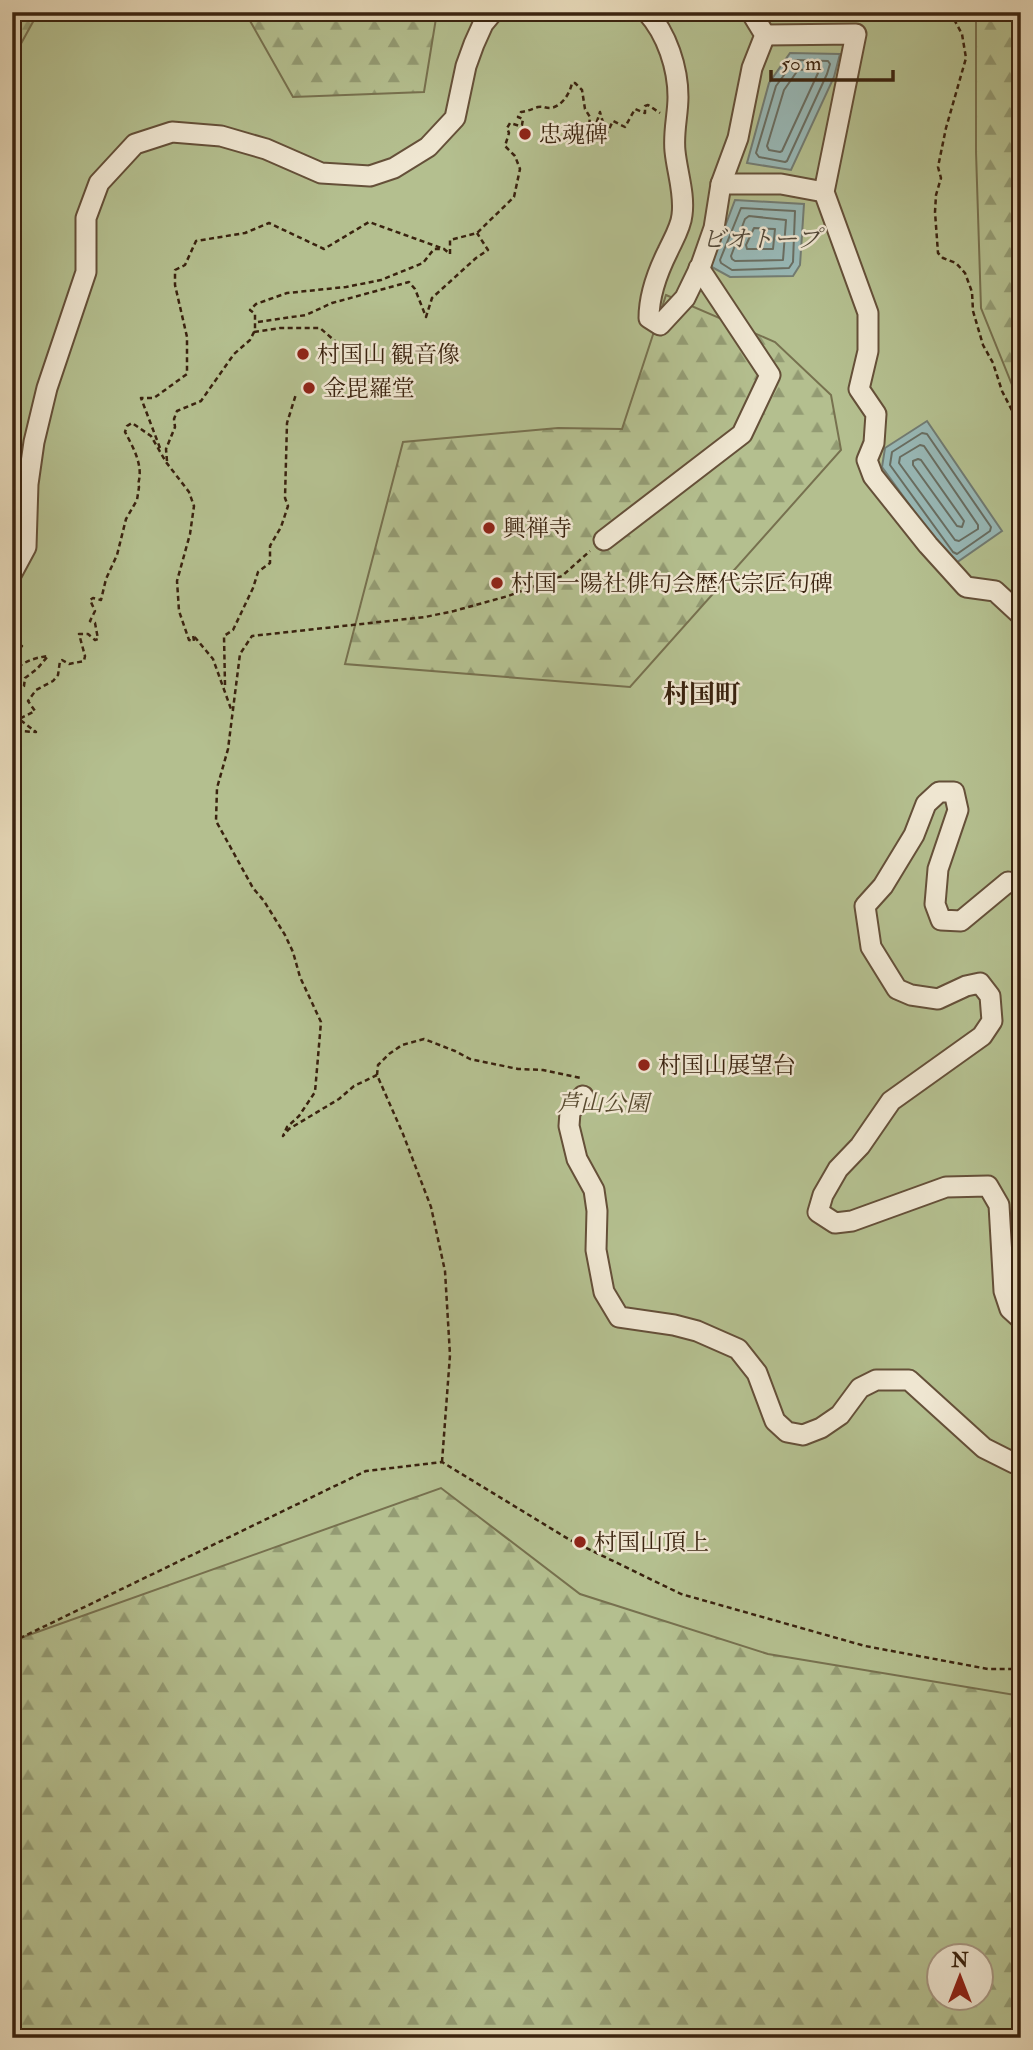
<svg xmlns="http://www.w3.org/2000/svg" width="1033" height="2050" viewBox="0 0 1033 2050" font-family="'IM FELL Double Pica','Noto Serif JP',serif">
  <style>
    .forest { fill: url(#forest-firs); stroke: #77714f; stroke-width: 2; fill-rule: evenodd }
    .green { fill: #b4bf8f; stroke: #77714f; stroke-width: 2; fill-rule: evenodd }
    .water { fill: #98b8b6; stroke: #727c73; stroke-width: 2 }
    .lines { fill: none; stroke-linecap: round; stroke-linejoin: round }
    .shore { stroke: #696e62; stroke-width: 2 }
    .minor-casing { stroke: #655039; stroke-width: 23 }
    .path { stroke: #3a230f; stroke-width: 2.5; stroke-dasharray: 5 3.5; stroke-linecap: butt }
    .minor { stroke: #efe6d1; stroke-width: 19 }
    .poi-dot { fill: #8f2418; stroke: #efe6d1; stroke-width: 2.5 }
    .labels { text-anchor: middle; dominant-baseline: central; stroke-width: 5; stroke-linejoin: round; paint-order: stroke }
    .poi-label { font-size: 23px; fill: #3a230f; stroke: #efe6d1; text-anchor: start }
    .park-label { font-size: 23px; font-style: italic; fill: #584a2f; stroke: #efe6d1 }
    .water-label { font-size: 24px; font-style: italic; fill: #524839; stroke: #efe6d1 }
    .quarter-label { font-size: 26px; font-weight: bold; fill: #3a230f; stroke: #efe6d1 }
  </style>
  <defs>
    <pattern id="forest-firs" width="22" height="20" patternUnits="userSpaceOnUse" patternTransform="scale(1.75)"><rect width="22" height="20" fill="#b4bf8f"/><path d="M5 1l3.5 6h-7zM16 11l3.5 6h-7z" fill="#939b73"/></pattern>
  </defs>
  <rect width="100%" height="100%" fill="#e6d8b8"/>
  <filter id="stains"><feTurbulence type="fractalNoise" baseFrequency=".00286" numOctaves="4"/><feColorMatrix values="0 0 0 0 .2 0 0 0 0 .09 0 0 0 0 .02 0 0 0 .5 -.17"/></filter>
  <radialGradient id="worn" r=".72"><stop offset=".6" stop-color="#630" stop-opacity="0"/><stop offset="1" stop-color="#630" stop-opacity=".3"/></radialGradient>
  <path class="forest" d="M17 12H1021V2038H12V18ZM939 1955H981V1997H939Z"/>
  <path class="green" d="M47 12H245L293 97 424 92 437 12H976V152L981 308 1021 407V1696L768 1654 580 1594 441 1488 12 1641V60L34 20ZM666 295 775 342 831 395 841 450 630 687 345 664 403 442 558 428 622 429Z"/>
  <g class="water">
    <polygon points="790,53 840,54 834,77 791,170 747,163 769,83"/>
    <polygon points="735,200 804,204 800,265 793,276 730,277 710,266"/>
    <polygon points="927,421 1002,531 953,565 882,467 885,448"/>
  </g>
  <g class="lines">
    <g class="shore">
      <polygon points="795,60 828,61 830,64 827,74 787,161 785,162 759,157 756,153 776,86"/>
      <polygon points="798,70 815,69 818,73 782,151 780,152 769,150 767,146 784,90"/>
      <polygon points="741,208 795,211 793,262 789,268 732,270 721,263 720,260"/>
      <polygon points="749,216 786,220 783,260 735,261 732,259 731,256 745,219"/>
      <polygon points="754,228 775,229 773,249 747,249 746,245"/>
      <polygon points="922,433 927,434 991,527 990,531 957,554 953,552 890,465 892,452"/>
      <polygon points="920,445 924,446 978,525 978,529 959,541 955,540 899,463 900,457"/>
      <polygon points="918,459 921,460 964,521 962,527 957,526 913,465 913,461"/>
    </g>
    <defs>
      <g id="minor">
        <path d="M647 12C667 34 678 68 678 97 678 115 673 132 675 151 677 172 685 194 682 215 681 227 673 240 668 251 658 271 649 295 649 318L660 325 685 298 701 265 714 228 721 184 738 138 752 68 765 35 751 12"/>
        <polyline points="765,35 856,34 824,192 868,313 868,351 859,389 876,414 874,443 867,460 873,476 928,545 966,587 995,591 1021,615"/>
        <polyline points="721,184 781,184 824,192"/>
        <polyline points="604,540 742,434 770,375 699,268"/>
        <polyline points="12,573 26,547 28,484 34,442 47,388 86,272 86,218 99,183 135,144 172,132 221,136 266,149 321,173 370,176 394,168 428,147 455,118 466,66 474,44 483,24 493,12"/>
        <polyline points="1021,884 1008,882 961,921 941,920 935,904 938,869 958,810 954,792 939,792 926,804 914,835 883,886 865,906 871,947 897,989 911,995 938,999 966,986 980,983 990,996 992,1021 982,1036 891,1101 860,1146 838,1169 823,1195 818,1212 835,1223 852,1221 946,1187 988,1186 999,1205 1004,1291 1010,1309 1021,1319"/>
        <polyline points="583,1096 570,1112 569,1126 577,1159 594,1190 597,1211 596,1250 604,1292 619,1317 674,1325 697,1331 738,1349 757,1373 775,1421 787,1432 803,1435 821,1428 840,1415 860,1388 876,1380 909,1380 984,1448 1014,1463 1021,1462"/>
      </g>
    </defs>
    <use href="#minor" class="minor-casing"/>
    <g class="path">
      <polyline points="950,12 962,34 966,58 946,128 938,167 941,178 936,195 935,212 938,253 943,258 956,263 965,273 972,292 973,311 983,345 993,363 1002,391 1021,428"/>
      <polyline points="258,322 306,315 332,303 409,282 415,289 426,317 432,298 476,258 488,250 477,233"/>
      <polyline points="254,332 280,328 320,328 335,341 336,343 332,345"/>
      <polyline points="160,448 141,398 154,398 187,374 187,337 175,285 175,270 185,265 196,241 245,233 269,223 324,249 369,222 444,249"/>
      <path d="M167 461 166 449 175 427 174 419 177 411 201 401 234 354 250 340 255 330V314L250 310 256 304 287 293 346 287 381 280 423 263 434 249H444L450 254V240L477 233 514 197 520 169 515 156 505 146 509 133 507 128 510 123 520 126 522 125 523 119 518 117 521 112C528 111 532 109 538 107 544 106 544 108 550 108 562 107 570 93 572 83H575L582 90 585 109 590 117 587 145 590 143 600 112 604 126V132L606 135 613 121 625 127 635 109 645 113V106L648 105 660 113"/>
      <polyline points="12,644 22,646 12,655"/>
      <path d="M12 673C22 662 33 658 48 656L37 669 25 678 24 686 17 693C17 697 18 701 18 705 18 717 10 717 19 731L36 732 19 719 35 711 28 701 36 690 53 681 58 675 60 661 62 660 69 664 84 661 85 656 79 634H88L95 640 98 639 95 623 90 621 95 611 90 600 93 598 101 600 106 579 117 555 126 519 137 500 139 487 138 484C144 466 133 447 125 432L127 426 132 423 151 436 166 462 189 492 194 506 190 534 177 581 179 611 189 640 194 641 193 635 213 659 231 709"/>
      <polyline points="225,685 224,636 233,630 253,588 258,572 270,563 270,546 281,527 288,506 285,498 287,423 296,394"/>
      <polyline points="377,1075 378,1065 389,1054 402,1045 424,1039 455,1051 470,1059 518,1069 543,1070 581,1078"/>
      <polyline points="442,1462 450,1355 445,1271 431,1207 403,1134 377,1075 354,1086 339,1099 289,1129 283,1136 287,1127 299,1116 315,1092 321,1022 300,977 293,952 285,935 264,901 253,888 216,821 217,788 228,749 240,654 252,636 425,617 454,611 508,596 562,576 590,551"/>
      <polyline points="12,1642 366,1471 442,1462 570,1540 681,1594 865,1646 988,1669 1021,1669"/>
    </g>
    <use href="#minor" class="minor"/>
  </g>
  <g class="poi-dot">
    <circle cx="525" cy="134" r="7"/>
    <circle cx="303" cy="354" r="7"/>
    <circle cx="309" cy="388" r="7"/>
    <circle cx="489" cy="528" r="7"/>
    <circle cx="497" cy="583" r="7"/>
    <circle cx="644" cy="1065" r="7"/>
    <circle cx="580" cy="1542" r="7"/>
  </g>
  <g class="labels">
    <g class="poi-label">
      <text x="539" y="134">忠魂碑</text>
      <text x="317" y="354">村国山 観音像</text>
      <text x="323" y="388">金毘羅堂</text>
      <text x="503" y="528">興禅寺</text>
      <text x="511" y="583">村国一陽社俳句会歴代宗匠句碑</text>
      <text x="658" y="1065">村国山展望台</text>
      <text x="594" y="1542">村国山頂上</text>
    </g>
    <g class="park-label">
      <text x="603" y="1103">芦山公園</text>
    </g>
    <g class="water-label">
      <text x="761" y="239">ビオトープ</text>
    </g>
    <g class="quarter-label">
      <text x="702" y="695">村国町</text>
    </g>
  </g>
  <rect width="1033" height="2050" fill="none" stroke="#e6d8b8" stroke-width="42"/>
  <rect x="14" y="14" width="1005" height="2022" fill="none" stroke="#3a230f" stroke-width="3.5"/>
  <rect x="21" y="21" width="991" height="2008" fill="none" stroke="#3a230f" stroke-width="2"/>
  <g transform="translate(960 1977)"><circle r="33" fill="#efe6d1" stroke="#a79883" stroke-width="2"/>
  <path d="M0-5L12 26L0 18L-12 26Z" fill="#8f2418"/>
  <text y="-10" font-size="19" font-weight="bold" text-anchor="middle" fill="#3a230f">N</text>
  </g>
  <path d="M771 70v10h122v-10" fill="none" stroke="#3a230f" stroke-width="3.5"/>
  <text x="781" y="70" font-size="21" fill="#3a230f" stroke="#efe6d1" stroke-width="5" paint-order="stroke">50 m</text>
  <rect width="100%" height="100%" filter="url(#stains)"/>
  <rect width="100%" height="100%" fill="url(#worn)"/>
</svg>
